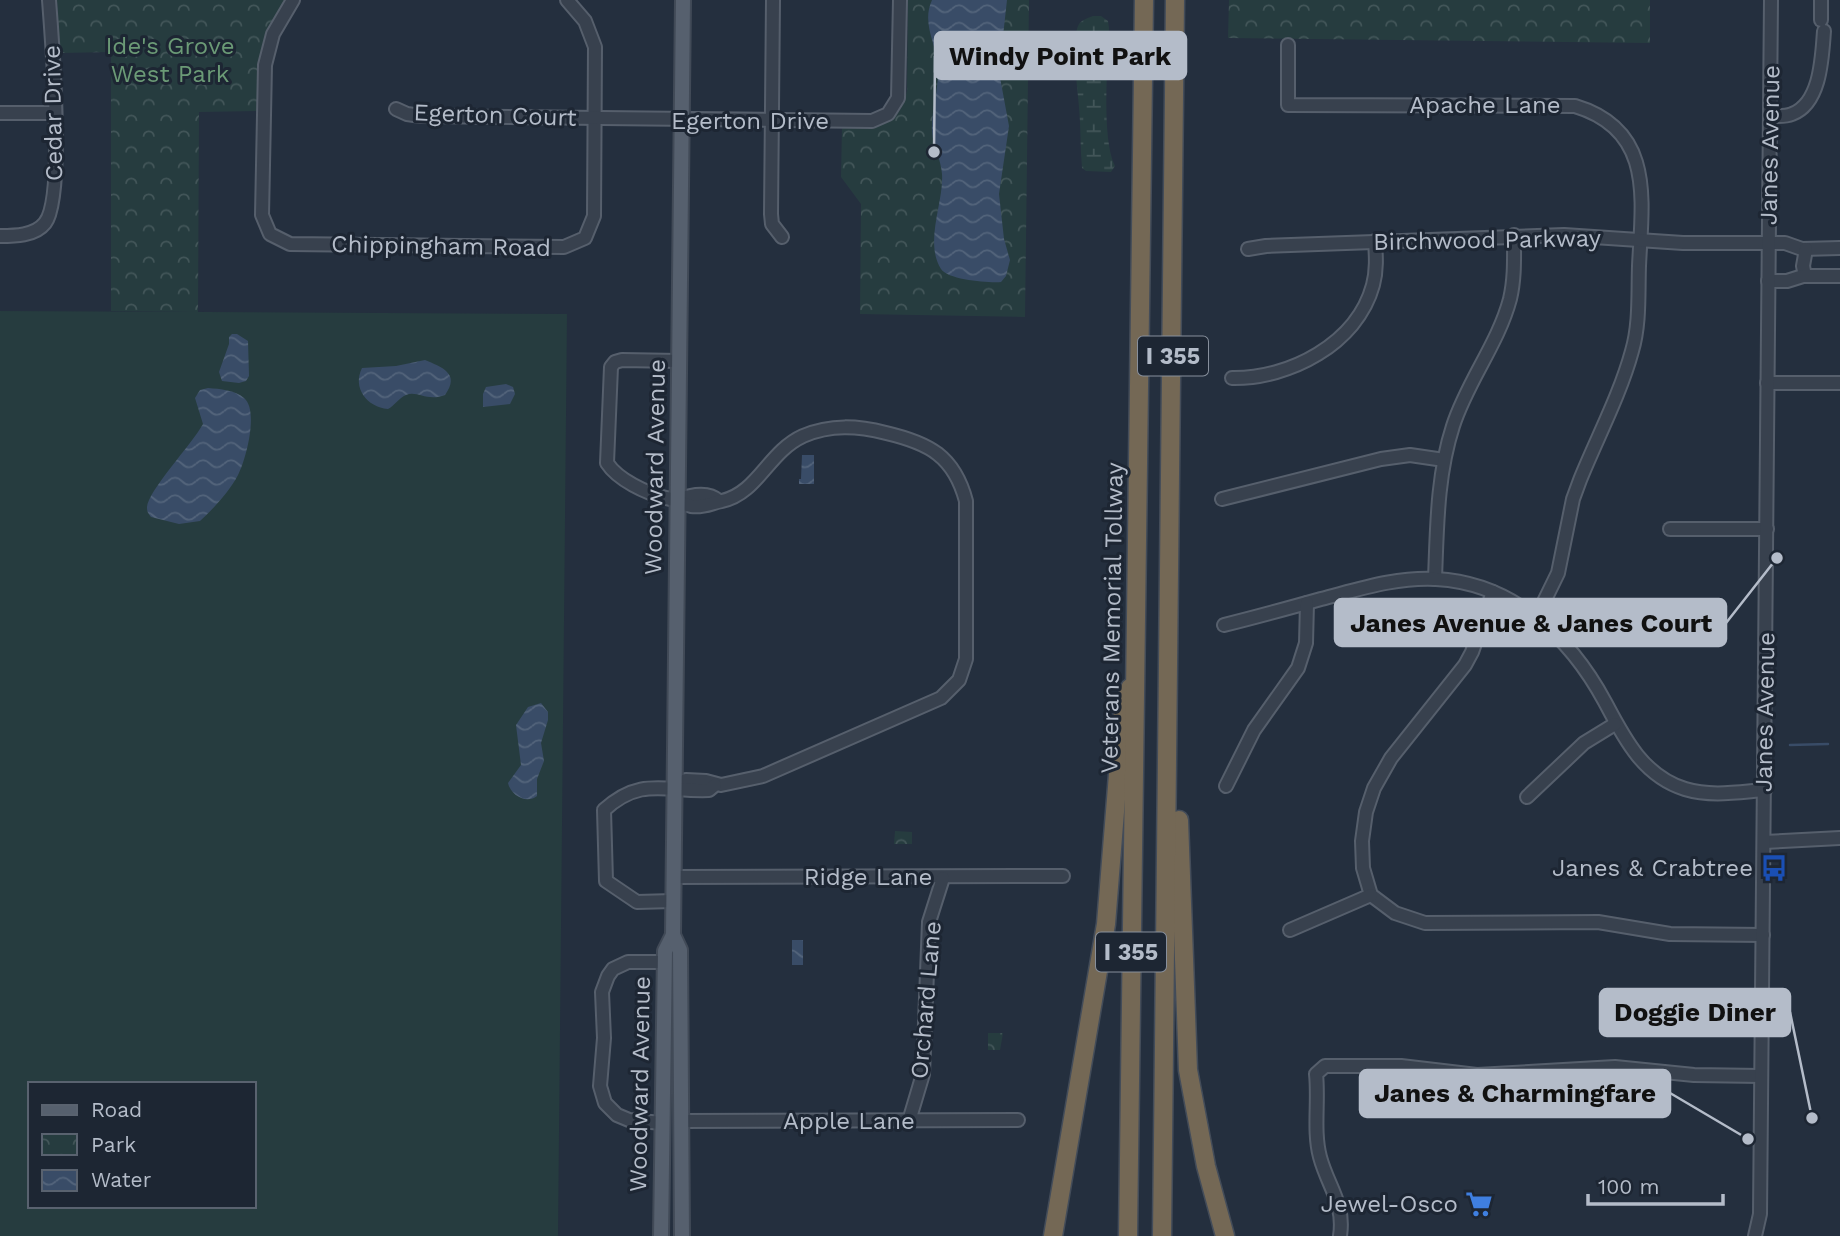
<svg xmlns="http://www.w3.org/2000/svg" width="1840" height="1236" viewBox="0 0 1840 1236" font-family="'Work Sans',sans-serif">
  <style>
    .grass { fill: #263c3f; fill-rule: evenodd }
    .wetland { fill: url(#wetland-marsh) }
    .park { fill: url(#park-crowns) }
    .water { fill: url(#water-waves) }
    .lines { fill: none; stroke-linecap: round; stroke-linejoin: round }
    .stream { stroke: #394c67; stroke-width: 2.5 }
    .minor-casing { stroke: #565f6c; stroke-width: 16 }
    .major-casing { stroke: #414a57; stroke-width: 18 }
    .highway-casing { stroke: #434c59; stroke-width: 21 }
    .minor { stroke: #38414e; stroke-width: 12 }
    .major { stroke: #56606e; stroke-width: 14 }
    .highway { stroke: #746855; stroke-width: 18 }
    .labels { text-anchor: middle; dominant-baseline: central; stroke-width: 6; stroke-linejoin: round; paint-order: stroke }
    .shield { fill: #1d2633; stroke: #878f9c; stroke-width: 2 }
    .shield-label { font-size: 23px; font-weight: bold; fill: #b4bcc9 }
    .park-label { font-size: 24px; fill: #6b9a76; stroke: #1d2633 }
    .street-label { font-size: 24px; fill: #b4bcc9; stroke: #1d2633 }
    .poi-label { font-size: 24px; fill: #b4bcc9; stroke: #1d2633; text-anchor: end }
    .leader { fill: none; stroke: #b4bcc9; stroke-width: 2.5 }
    .callout-dot { fill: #b4bcc9; stroke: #1d2633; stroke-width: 2.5 }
    .callout { fill: #b4bcc9; stroke: #b4bcc9; stroke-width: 2.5 }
    .callout-label { font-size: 26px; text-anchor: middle; font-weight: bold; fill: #111 }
  </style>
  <defs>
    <pattern id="wetland-marsh" width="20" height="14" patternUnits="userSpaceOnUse" patternTransform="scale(1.75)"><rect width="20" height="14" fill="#263c3f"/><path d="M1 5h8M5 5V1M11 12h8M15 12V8" fill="none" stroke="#435659"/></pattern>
    <pattern id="park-crowns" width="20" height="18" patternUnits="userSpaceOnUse" patternTransform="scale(1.75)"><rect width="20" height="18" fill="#263c3f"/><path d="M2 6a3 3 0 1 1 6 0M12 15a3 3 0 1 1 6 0" fill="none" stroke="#435659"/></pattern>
    <pattern id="water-waves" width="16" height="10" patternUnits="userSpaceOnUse" patternTransform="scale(1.75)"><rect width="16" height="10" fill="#394c67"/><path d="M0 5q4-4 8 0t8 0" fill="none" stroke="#53647b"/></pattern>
  </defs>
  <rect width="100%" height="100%" fill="#242f3e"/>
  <path class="grass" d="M0 311 567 314 558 1236H0ZM30 1084H254V1206H30Z"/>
  <path class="wetland" d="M1093 16H1101L1108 21 1109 28C1108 61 1101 138 1115 166L1111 172 1086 171 1082 168C1080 148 1081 127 1079 107 1078 89 1070 40 1079 24 1082 20 1088 18 1093 16Z"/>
  <g class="park">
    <path d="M57 0H286C260 32 259 72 257 111L199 112 198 312 111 311V52L60 53Z"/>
    <path d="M908 0H1029L1025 317 860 314 861 204 841 177 842 127C875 127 899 129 907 91Z"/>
    <polygon points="1229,0 1650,0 1650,43 1228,38"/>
    <polygon points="895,831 912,832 912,844 894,844"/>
    <polygon points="988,1033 1003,1033 1000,1050 988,1050"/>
  </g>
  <g class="water">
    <path d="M932 0H1007L999 72 1009 126 999 194 1004 239 1010 260 1006 276 1001 282C989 283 948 280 941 269 924 242 944 202 942 174 941 159 933 146 932 132 931 110 939 89 938 68 937 44 921 24 932 0Z"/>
    <polygon points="232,334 237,334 248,341 249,376 246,381 239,383 222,381 219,372 229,344 229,337"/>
    <path d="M425 360C441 367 461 373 445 395 427 402 417 390 406 395 399 398 394 406 388 409 367 407 352 388 362 368L396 366Z"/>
    <polygon points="506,384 513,387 515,394 510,404 483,407 483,394 486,387"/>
    <path d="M208 388C220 389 235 390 244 398 259 410 246 460 238 475 229 492 214 508 200 521L179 524 151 517C148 513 147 512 147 507 148 491 192 444 203 424L195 398 200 390Z"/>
    <polygon points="802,455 814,455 814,484 799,484 799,479 801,479"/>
    <path d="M541 703 548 712V720L541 743 544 761 537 779V796C527 804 511 796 508 783L521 765 516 725 528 707Z"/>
    <rect x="792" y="940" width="11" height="25"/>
  </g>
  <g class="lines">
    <polyline class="stream" points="1790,745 1828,744"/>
    <defs>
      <g id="minor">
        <polyline points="293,0 273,34 265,65 262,215 270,234 290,244 564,247 585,238 594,216 595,47 585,21 567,0"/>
        <polyline points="773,0 771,214 772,224 782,237"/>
        <polyline points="1821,20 1821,0"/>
        <path d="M1288 45V105L1575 106C1655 130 1642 200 1639 266 1638 294 1640 324 1632 351 1620 395 1597 438 1580 480L1573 499 1558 573 1537 616"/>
        <polyline points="396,109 407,114 421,116 872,121 888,114 898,98 900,0"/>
        <polyline points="0,113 55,113"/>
        <path d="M1770 116C1777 116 1785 117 1792 114 1821 103 1822 57 1824 31"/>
        <path d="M0 236C14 236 35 236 45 223 65 198 52 39 49 0"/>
        <polyline points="1248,249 1266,246 1564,235 1683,243 1785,243 1802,249 1840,248"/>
        <polyline points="1805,276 1803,266 1806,249"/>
        <polyline points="1768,281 1787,281 1803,276 1840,276"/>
        <path d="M1232 378C1289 379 1357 344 1373 285 1377 270 1376 256 1375 241"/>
        <polyline points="1767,383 1840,383"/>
        <polyline points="1222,499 1381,459 1410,455 1444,460"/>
        <path d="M677 500C690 495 708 491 719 501"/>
        <polyline points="1670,529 1767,529"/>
        <path d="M1435 579C1437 528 1437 475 1453 426 1467 382 1498 344 1510 299 1515 278 1514 257 1514 235"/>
        <polyline points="1493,592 1472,652 1465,665 1391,758 1374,788 1366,812 1362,841 1363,868 1371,895 1395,913 1425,923 1598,922 1670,934 1763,935"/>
        <path d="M1224 625C1256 617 1289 608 1321 599 1360 589 1396 577 1436 579 1513 583 1570 637 1605 702 1624 738 1643 776 1685 789 1711 797 1739 792 1765 790"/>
        <polyline points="1226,786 1254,730 1298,668 1306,643 1307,603"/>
        <path d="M674 788 686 780 706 781 721 785 763 776 941 698 959 680 966 659V501C954 456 929 443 886 433 858 426 831 424 803 436 768 452 758 493 722 501 711 503 704 508 691 506 683 504 674 499 666 498 646 493 618 480 607 463L611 367 615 362 622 360 679 361"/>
        <polyline points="1527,797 1584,743 1615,724"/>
        <polyline points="1764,842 1840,838"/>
        <polyline points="673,877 1063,876"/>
        <path d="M673 901 637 902 606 881 604 810C641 776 666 792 709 790L715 785"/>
        <polyline points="1290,930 1371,895"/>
        <polyline points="681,1121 1018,1120"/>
        <polyline points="909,1121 923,1074 929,922 943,878"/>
        <polyline points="662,1123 629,1120 617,1115 605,1103 600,1086 604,1038 602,992 608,976 613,969 628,962 664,962"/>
        <path d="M1340 1236C1345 1203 1328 1187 1320 1157 1313 1131 1319 1101 1316 1074L1325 1066H1401L1477 1075 1615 1067 1694 1075 1761 1076"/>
        <polyline points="1755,1236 1760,1214 1771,0"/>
      </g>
      <g id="major">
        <polyline points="661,1236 665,951 673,935"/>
        <polyline points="682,1236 680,950 673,935 683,0"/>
      </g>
      <g id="highway">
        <polyline points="1179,820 1188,1070 1206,1166 1225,1236"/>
        <polyline points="1053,1236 1106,924 1123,712 1130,688"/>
        <polyline points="1128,1236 1144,0"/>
        <polyline points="1162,1236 1175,0"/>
      </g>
    </defs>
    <use href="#minor" class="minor-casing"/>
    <use href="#major" class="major-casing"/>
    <use href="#highway" class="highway-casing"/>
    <use href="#minor" class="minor"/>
    <use href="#major" class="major"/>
    <use href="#highway" class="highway"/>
  </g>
  <defs>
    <symbol id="bus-bare" viewBox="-9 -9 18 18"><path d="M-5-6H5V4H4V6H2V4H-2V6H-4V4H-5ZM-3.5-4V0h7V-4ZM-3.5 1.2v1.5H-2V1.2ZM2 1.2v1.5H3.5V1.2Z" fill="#1a4fb4" stroke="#1d2633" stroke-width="2.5" paint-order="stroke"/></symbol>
    <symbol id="supermarket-bare" viewBox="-9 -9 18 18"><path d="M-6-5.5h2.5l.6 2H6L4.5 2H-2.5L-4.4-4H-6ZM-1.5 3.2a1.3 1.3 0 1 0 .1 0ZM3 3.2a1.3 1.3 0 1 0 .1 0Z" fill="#3f7fe0" stroke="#1d2633" stroke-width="2.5" paint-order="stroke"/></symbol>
  </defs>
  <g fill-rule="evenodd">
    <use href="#bus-bare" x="1755" y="849" width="38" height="38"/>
    <use href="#supermarket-bare" x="1460" y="1185" width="38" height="38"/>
  </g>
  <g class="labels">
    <g class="shield">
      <rect x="1138" y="336.5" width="70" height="39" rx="5"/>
      <rect x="1096" y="932.5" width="70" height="39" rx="5"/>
    </g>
    <g class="shield-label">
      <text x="1173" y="356">I 355</text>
      <text x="1131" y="952">I 355</text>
    </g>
    <g class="park-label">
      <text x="170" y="46">Ide's Grove<tspan x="170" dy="28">West Park</tspan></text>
    </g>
    <g class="street-label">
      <text x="1485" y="105">Apache Lane</text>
      <text transform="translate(53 113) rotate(-91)">Cedar Drive</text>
      <text transform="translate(495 115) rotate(2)">Egerton Court</text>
      <text x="750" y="121">Egerton Drive</text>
      <text transform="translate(1770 145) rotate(-89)">Janes Avenue</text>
      <text transform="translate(1487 240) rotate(-1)">Birchwood Parkway</text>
      <text transform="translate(441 246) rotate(1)">Chippingham Road</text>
      <text transform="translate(655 467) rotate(-89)">Woodward Avenue</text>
      <text transform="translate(1112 618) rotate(-89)">Veterans Memorial Tollway</text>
      <text transform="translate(1765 712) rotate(-89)">Janes Avenue</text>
      <text x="868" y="877">Ridge Lane</text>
      <text transform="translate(926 1000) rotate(-85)">Orchard Lane</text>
      <text transform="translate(640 1084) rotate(-89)">Woodward Avenue</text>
      <text x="849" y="1121">Apple Lane</text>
    </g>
    <g class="poi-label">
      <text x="1753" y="868">Janes &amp; Crabtree</text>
      <text x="1458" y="1204">Jewel-Osco</text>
    </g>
  </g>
  <path class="leader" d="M934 152L935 56M1777 558L1726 623M1812 1118L1790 1012M1748 1139L1670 1093"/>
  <g class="callout-dot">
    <circle cx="934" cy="152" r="7"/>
    <circle cx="1777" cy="558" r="7"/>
    <circle cx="1812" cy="1118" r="7"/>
    <circle cx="1748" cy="1139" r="7"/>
  </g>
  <g class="callout">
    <rect x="935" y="32" width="251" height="47" rx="7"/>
    <rect x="1335" y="599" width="391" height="47" rx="7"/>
    <rect x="1600" y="989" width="190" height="47" rx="7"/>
    <rect x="1360" y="1070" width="310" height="47" rx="7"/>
  </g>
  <g class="callout-label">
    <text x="1060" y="65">Windy Point Park</text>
    <text x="1531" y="632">Janes Avenue &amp; Janes Court</text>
    <text x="1695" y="1021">Doggie Diner</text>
    <text x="1515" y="1102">Janes &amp; Charmingfare</text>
  </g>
  <rect x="28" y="1082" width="228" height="126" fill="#1d2633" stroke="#59626f" stroke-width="2"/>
  <rect x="42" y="1105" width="35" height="10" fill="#56606e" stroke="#59626f" stroke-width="2"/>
  <text x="91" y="1117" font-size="21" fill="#b4bcc9">Road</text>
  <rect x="42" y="1134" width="35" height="21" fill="url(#park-crowns)" stroke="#59626f" stroke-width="2"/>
  <text x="91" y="1152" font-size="21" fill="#b4bcc9">Park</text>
  <rect x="42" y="1170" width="35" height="21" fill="url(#water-waves)" stroke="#59626f" stroke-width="2"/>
  <text x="91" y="1187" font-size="21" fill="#b4bcc9">Water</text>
  <path d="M1588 1194v10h135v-10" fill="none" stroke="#b4bcc9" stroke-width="3.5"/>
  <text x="1598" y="1194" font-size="21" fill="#b4bcc9" stroke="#1d2633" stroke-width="5" paint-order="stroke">100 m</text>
</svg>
